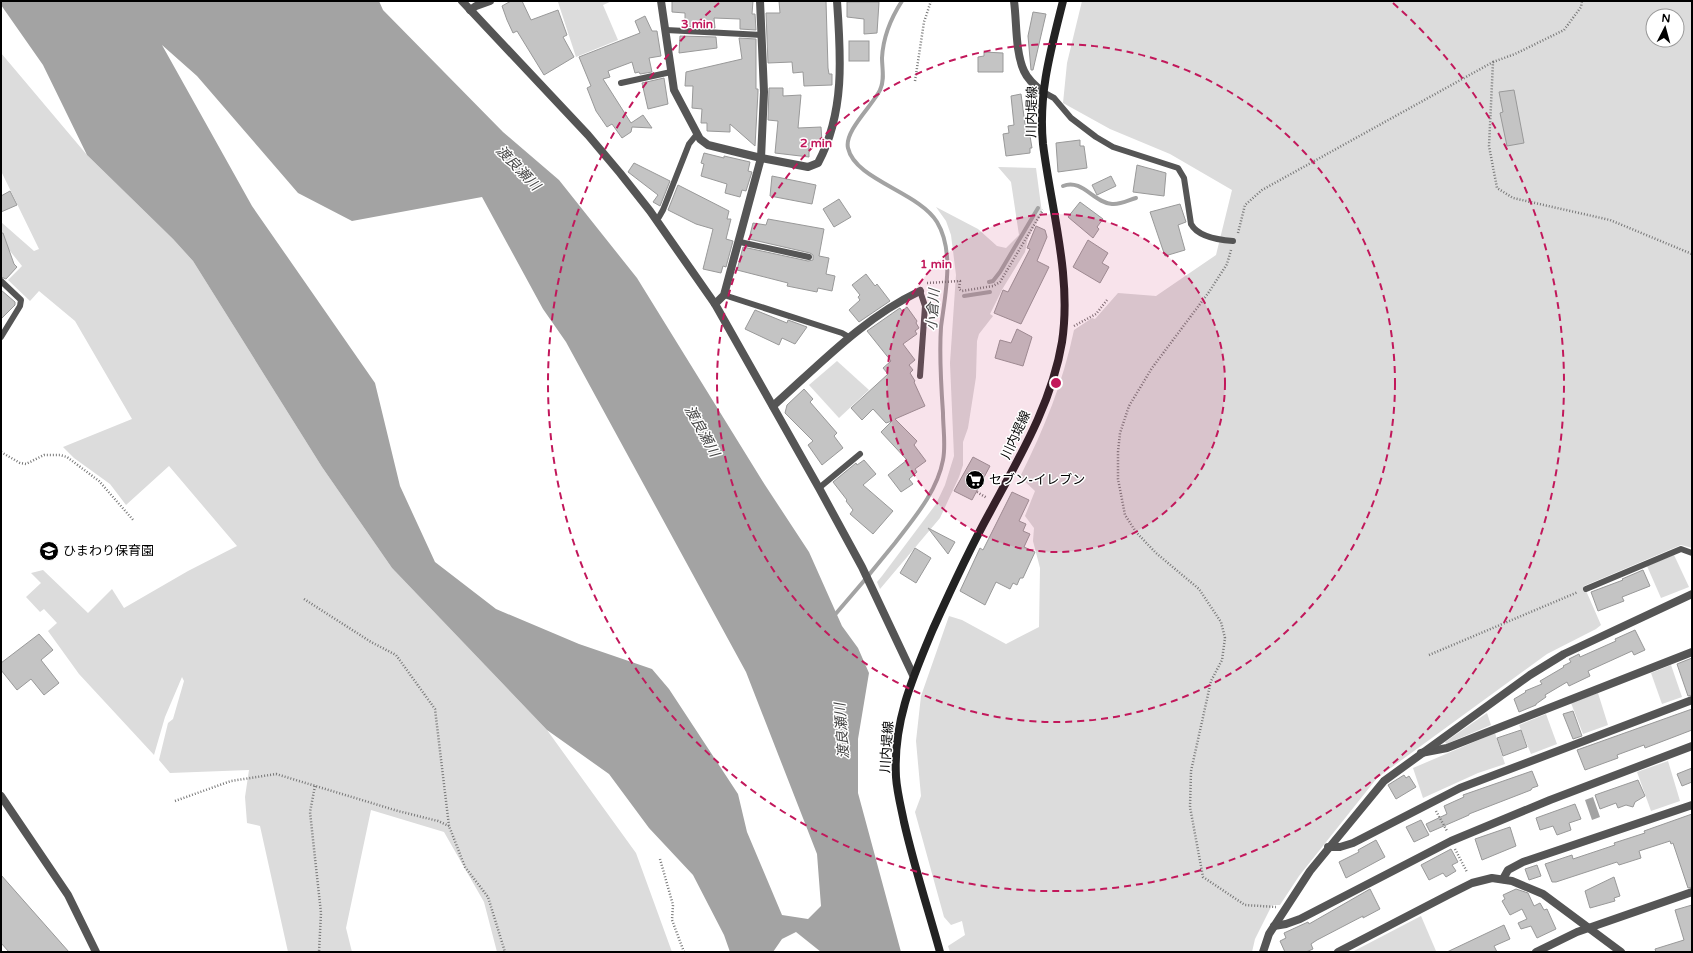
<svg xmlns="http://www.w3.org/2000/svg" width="1693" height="953" viewBox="0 0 1693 953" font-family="'Varela Round','Noto Sans JP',sans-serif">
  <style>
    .green { fill: #dcdcdc; fill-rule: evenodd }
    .water { fill: #a3a3a3; fill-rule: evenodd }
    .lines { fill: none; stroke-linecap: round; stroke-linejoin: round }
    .stream { stroke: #a3a3a3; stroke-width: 4 }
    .building { fill: #c4c4c4; stroke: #999 }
    .path { stroke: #777; stroke-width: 2.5; stroke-dasharray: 1 2; stroke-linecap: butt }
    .service { stroke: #555; stroke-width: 6 }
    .minor { stroke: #555; stroke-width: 8 }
    .tertiary { stroke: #555; stroke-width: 8 }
    .secondary { stroke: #222; stroke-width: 8 }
    .ring { fill: none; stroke: #c2185b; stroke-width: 2; stroke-dasharray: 7 5 }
    .labels { text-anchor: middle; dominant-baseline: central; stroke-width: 3; stroke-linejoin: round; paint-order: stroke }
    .street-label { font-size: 13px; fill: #000; stroke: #fff }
    .poi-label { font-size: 13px; fill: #000; stroke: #fff; text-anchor: start }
    .water-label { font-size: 14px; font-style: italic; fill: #444; stroke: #fff }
    .centre { fill: #c2185b; stroke: #fff; stroke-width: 2 }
    .ring-label { font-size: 12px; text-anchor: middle; font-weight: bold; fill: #c2185b; stroke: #fff; stroke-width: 3; stroke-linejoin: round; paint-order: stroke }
  </style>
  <rect width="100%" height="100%" fill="#fff"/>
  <g class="green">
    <polygon points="561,1 612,1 603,5 618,40 576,57 558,2"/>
    <path d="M1082 1H1692V548L1681 545 1584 586 1601 625 1596 629 1547 654 1377 778 1299 876 1280 905H1272L1255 939 1252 952H950L948 946 965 935 962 921 951 925 944 917 915 812 921 796 916 741 921 696 949 616 962 620 1006 644 1039 627 1040 568 1033 541 1034 528 1025 516 1035 491 1020 477C1044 429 1063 383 1074 330L1092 318 1095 319 1118 293 1156 296 1216 255 1232 190 1170 154 1110 129 1063 103 1067 63ZM1653 16H1677V40H1653Z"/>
    <polygon points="1,53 87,155 173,239 193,261 322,467 392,568 547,730 636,853 672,952 497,952 484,902 444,832 371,810 346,928 352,952 288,952 260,826 247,823 245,797 249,770 170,773 159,760 168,723 173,719 184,681 182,677 165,717 154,755 79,674 48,631 57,623 44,609 40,612 26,597 41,583 31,573 43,570 88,613 112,589 124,608 188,571 237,546 169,466 126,505 110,484 74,458 63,447 132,419 75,321 39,291 30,301 8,280 22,266 10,251 1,244 1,222 34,251 39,249 1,171"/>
    <polygon points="998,167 1036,168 1042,213 1028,238 1025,252 1003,288 990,314 993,316 979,334 977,341 976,377 968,428 963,442 963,465 959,477 940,518 880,589 877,582 882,576 936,504 945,485 954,456 950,363 956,275 951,235 946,221 936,207 978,229 997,246 1006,248 1019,235 1011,182"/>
    <polygon points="837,361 869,390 839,418 809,385"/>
    <polygon points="1674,555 1689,587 1661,598 1647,566"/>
    <polygon points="1671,665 1682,697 1662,704 1651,673"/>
    <polygon points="1598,693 1608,725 1583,734 1571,703"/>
    <polygon points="1487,713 1491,725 1446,744 1445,742"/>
    <polygon points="1546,714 1557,744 1531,754 1519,725"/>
    <polygon points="1495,733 1505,764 1478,773 1423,798 1413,768"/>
    <polygon points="1668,761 1680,801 1651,811 1637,772"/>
    <polygon points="1421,916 1436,951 1352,952"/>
  </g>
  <g class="water">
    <path d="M1 1H379L383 10 503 132 559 180 637 278 765 485 809 552 842 626 858 648 869 673 858 739V793L901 952H821L796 932 782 939 773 952H730L724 935 693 875 649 828 609 774 547 730 392 568 322 467 193 261 173 239 87 155 43 65 1 5ZM162 45 197 76 298 193 352 221 482 197 543 309 566 342 746 672 817 854 821 906 808 919 782 915 747 832 738 794 669 689 652 669 579 644 496 609 435 562 400 486 375 383 252 206Z"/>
    <polygon points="1593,797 1600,817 1592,820 1585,800"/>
  </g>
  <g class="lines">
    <g class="stream">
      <path d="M1063 186C1082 178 1094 203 1112 204 1120 205 1129 200 1136 198"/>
      <polyline points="989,282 993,281 1000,272 1038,208"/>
      <polyline points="964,296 990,292"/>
      <path d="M833 617C854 593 875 568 895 543 914 518 937 492 943 460 946 445 943 428 943 413 941 385 939 356 941 327 945 295 955 252 937 222 919 192 855 180 848 148 844 131 873 105 880 90 885 80 882 68 882 58 883 38 891 18 902 1"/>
    </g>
  </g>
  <g class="building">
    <polygon points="511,1 522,1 531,20 558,10 567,35 563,37 574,57 544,75 517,31 513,33 507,20 502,6"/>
    <polygon points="672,1 753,1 752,14 755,14 756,30 740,29 740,19 714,18 715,28 685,26 685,13 672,12"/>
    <polygon points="779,1 826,1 828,68 829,74 832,74 832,85 804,86 803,72 793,73 792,62 768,63 766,13 780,13"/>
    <polygon points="847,2 879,2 877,33 864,34 864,19 847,17"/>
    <polygon points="1033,12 1046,14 1033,70 1031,70 1028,36"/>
    <polygon points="645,16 652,31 657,31 661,56 649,58 652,72 640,74 639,72 635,73 632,62 608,71 610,77 603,79 631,123 643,115 652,128 632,127 631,132 622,138 612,124 607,127 596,111 587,88 591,86 579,57 640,33 635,21"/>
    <polygon points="680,36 716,37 717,48 679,53"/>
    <polygon points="739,38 756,39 756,89 758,89 758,92 755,146 730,124 730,132 707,131 707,123 701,123 702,109 692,108 693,86 685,86 686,72 742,59"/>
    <rect x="849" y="41" width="20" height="20"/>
    <polygon points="984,52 1003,53 1003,72 978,72 978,57 984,56"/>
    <polygon points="664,78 668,104 648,109 642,83"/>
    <polygon points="769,88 783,88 783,96 801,95 798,128 821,127 822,142 809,143 809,157 775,153 778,121 768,120"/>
    <polygon points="1514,90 1524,143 1507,146 1500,113 1503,112 1499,92"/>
    <polygon points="1021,94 1025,124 1028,124 1032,148 1030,148 1030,153 1006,156 1003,134 1009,133 1008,126 1014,125 1011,96"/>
    <polygon points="1080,140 1080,146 1084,146 1087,168 1058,172 1056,143"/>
    <polygon points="704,153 724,158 724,156 750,162 748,171 752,172 746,191 742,190 740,197 725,193 727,184 701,176 704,164 701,163"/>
    <polygon points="634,163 670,181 660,206 653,202 658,195 628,172"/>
    <polygon points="1137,165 1166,173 1164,196 1133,192"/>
    <polygon points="772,176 816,185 812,204 770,196"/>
    <polygon points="1111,176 1116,186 1097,195 1092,185"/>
    <polygon points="678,185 729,211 727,219 731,219 726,239 733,241 726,267 723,266 721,273 703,269 713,229 696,224 668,210"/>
    <polygon points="10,191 17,205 1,212 1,196"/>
    <polygon points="839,199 851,217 834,227 823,209"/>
    <polygon points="1080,202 1103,219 1097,227 1099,229 1093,238 1068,217"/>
    <polygon points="1180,204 1186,222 1178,225 1185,250 1165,256 1150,212"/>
    <polygon points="768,219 824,229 819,256 829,258 826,274 835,276 832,291 818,288 817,292 787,286 788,283 737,270 743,247 808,261 813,260 813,255 810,253 749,239 753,223 766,225"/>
    <polygon points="1036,226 1045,230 1047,237 1037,261 1049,267 1021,324 994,313 1003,290 1008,292 1030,249 1027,248"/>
    <polygon points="1,233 3,233 14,264 17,267 6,279 1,277"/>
    <polygon points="1088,240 1108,253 1102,263 1109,267 1100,283 1073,267"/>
    <polygon points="866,274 875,286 877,284 890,301 859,322 849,310 860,300 858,297 860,295 852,285"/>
    <polygon points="1,290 15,302 15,305 1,319"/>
    <polygon points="907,307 917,321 916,323 919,328 915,331 917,334 903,344 915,360 909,365 913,370 910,373 915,381 914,382 925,406 895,419 917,441 914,445 926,461 915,469 917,472 909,479 913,484 901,492 888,475 907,460 881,432 892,421 886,423 873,409 862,420 851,408 888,374 883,368 891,361 867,331 897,310 900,308 902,311"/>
    <polygon points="755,310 787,323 788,320 807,327 795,344 782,338 779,345 745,329"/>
    <polygon points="1017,329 1032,337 1023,366 995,358 1000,340 1011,343"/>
    <polygon points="804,389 813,399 810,402 837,433 834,436 843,448 822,465 808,445 813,441 785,413 787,405"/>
    <polygon points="973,457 990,466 972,500 954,491"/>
    <polygon points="864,460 876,474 863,485 893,511 873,534 850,514 853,510 846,501 847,500 833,482 856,463 857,465"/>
    <polygon points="1012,492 1029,500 1019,521 1026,524 1023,531 1030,534 1024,547 1035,552 1023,578 1020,578 1017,585 1013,583 1010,589 996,582 985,605 960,591 980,548 983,550"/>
    <polygon points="928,528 955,542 948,554"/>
    <polygon points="915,548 931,558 916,583 900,573"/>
    <polygon points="1643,570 1650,586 1622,597 1624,601 1598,611 1591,592 1623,580 1622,579"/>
    <polygon points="1635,630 1645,650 1634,655 1632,651 1588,671 1590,676 1569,686 1567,682 1545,695 1546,697 1536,704 1536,705 1519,712 1514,699 1526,692 1525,691 1542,684 1540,681 1564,667 1563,666 1571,662 1569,659 1579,654 1580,657 1616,641 1615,639"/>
    <polygon points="39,634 53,650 41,660 59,683 44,695 31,679 17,690 1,670 1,663"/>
    <polygon points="1692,658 1692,695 1688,696 1677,664"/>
    <polygon points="1692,709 1692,730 1645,748 1644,745 1617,755 1618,758 1585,770 1577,750"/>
    <polygon points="1573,711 1582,736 1573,739 1563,714"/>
    <polygon points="1521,730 1527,747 1503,756 1497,738"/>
    <polygon points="1692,768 1692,782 1682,786 1677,774"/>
    <polygon points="1532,771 1538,786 1532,788 1531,790 1469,814 1469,815 1430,832 1426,824 1447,814 1444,806 1464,797 1463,795"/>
    <polygon points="1404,775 1406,778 1409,776 1416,787 1396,799 1388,785"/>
    <polygon points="1638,780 1645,796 1635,802 1633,807 1626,805 1618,808 1616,803 1600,809 1595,795"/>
    <polygon points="1575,804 1581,819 1569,823 1571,830 1557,835 1553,826 1540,830 1536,818"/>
    <polygon points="1692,814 1692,887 1688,888 1673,843 1671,844 1670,841 1639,851 1641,858 1619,865 1617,862 1556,882 1552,882 1545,864 1572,855 1573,859 1615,845 1614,843 1645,833 1644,831"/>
    <polygon points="1421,820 1429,835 1414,842 1406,827"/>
    <polygon points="1510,827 1516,846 1482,860 1475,839"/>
    <polygon points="1376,840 1385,857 1346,878 1339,862 1359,852 1358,850"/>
    <polygon points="1451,849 1458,862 1452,865 1456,871 1446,877 1443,873 1429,880 1421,865"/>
    <polygon points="1537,865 1541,876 1529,880 1525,869"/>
    <polygon points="1,875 69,952 9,952 1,943"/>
    <polygon points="1614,877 1620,896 1614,898 1615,901 1590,908 1585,891"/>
    <polygon points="1370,889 1380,909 1363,918 1363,916 1317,940 1311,944 1313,949 1306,952 1285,952 1280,941 1286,938 1284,933 1308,922 1309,924"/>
    <polygon points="1516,889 1528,893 1534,906 1540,903 1544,910 1547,909 1556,929 1537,938 1531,926 1521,929 1518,923 1527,919 1522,909 1510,915 1502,901 1505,899 1503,895"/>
    <polygon points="1692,905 1692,952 1656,952 1655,949 1684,940 1675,910"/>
    <polygon points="1504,925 1510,939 1494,946 1497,952 1447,952"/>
  </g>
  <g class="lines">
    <g class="path">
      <polyline points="1493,62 1515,54 1564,30 1581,7 1582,1"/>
      <polyline points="915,81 924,22 931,1"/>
      <polyline points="1238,233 1245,205 1262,190 1493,62 1489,146 1497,188 1513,198 1610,220 1692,254"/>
      <polyline points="1231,250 1227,264 1209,292 1152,368 1129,406 1120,433 1118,452 1118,479 1125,515 1136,532 1156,553 1199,589 1221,622 1225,638 1222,660 1211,681 1191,771 1190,807 1203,877 1245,905 1276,907"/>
      <polyline points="927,283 960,281 959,289 962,291 993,286 1000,282 1043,210"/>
      <polyline points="1074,326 1096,314 1107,300"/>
      <polyline points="1,452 20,463 26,464 44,455 60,455 67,457 99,481 134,521"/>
      <polyline points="977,492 987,498"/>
      <polyline points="304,599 371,642 396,655 435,709 449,826 465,867 488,897 505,952"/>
      <polyline points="1429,655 1578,592"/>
      <polyline points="315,786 310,812 321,913 319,952"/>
      <polyline points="175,801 231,781 276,774 398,811 438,821 449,826"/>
      <polyline points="1436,811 1447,831"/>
      <polyline points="1455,849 1467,872"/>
      <polyline points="660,859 673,905 672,920 684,952"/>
    </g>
    <g class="service">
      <polyline points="666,30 762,35"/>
      <polyline points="621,83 671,72"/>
      <path d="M1043 92 1054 98 1071 118 1096 137 1113 147 1178 168 1184 178 1191 224C1198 237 1219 240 1233 241"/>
      <polyline points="655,219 659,217 663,210 689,144 697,134"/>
      <polyline points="740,242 809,257"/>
      <polyline points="1,281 21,300 20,306 1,337"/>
      <polyline points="920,291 925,306 920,376"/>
      <polyline points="724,295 842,333 849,337"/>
      <polyline points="819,488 860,454"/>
      <polyline points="1586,589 1681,549 1692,553"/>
    </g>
    <g class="minor">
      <path d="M661 1 674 90 700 139 708 145 761 158 808 167 818 163C845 113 841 56 837 1"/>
      <polyline points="470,10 476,6 490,1"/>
      <polyline points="715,304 724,295 761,158 764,92 760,1"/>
      <path d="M773 406C819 365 863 318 920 291"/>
      <polyline points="1421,753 1447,748 1692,652"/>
      <polyline points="1328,847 1340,847 1353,843 1460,788 1692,700"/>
      <polyline points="1503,879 1508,870 1523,862 1692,805"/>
      <polyline points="1274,926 1286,924 1300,919 1451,841 1550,800 1692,746"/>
      <polyline points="1263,952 1269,934 1310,871 1384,781 1530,675 1564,654 1692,594"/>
      <polyline points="1338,952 1450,894 1472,883 1492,878 1512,881 1543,894 1621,952"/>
      <polyline points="1536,952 1577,932 1692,892"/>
    </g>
    <g class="tertiary">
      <polyline points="462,1 588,135 620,173 650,211 715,304 819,488 862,567 913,675"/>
      <path d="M1014 1C1017 23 1015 51 1024 71 1028 80 1035 86 1043 92"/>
      <polyline points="1,796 68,895 96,952"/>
    </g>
    <path class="secondary" d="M940 952C928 909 914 866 904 822 901 807 897 792 896 777 893 722 912 679 933 629 951 589 969 550 990 512 1019 458 1052 403 1062 342 1072 276 1051 209 1043 144 1038 94 1051 49 1063 1"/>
  </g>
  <circle cx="1056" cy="383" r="169" fill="#c2185b" fill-opacity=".12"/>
  <g class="ring">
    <circle cx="1056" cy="383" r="169"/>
    <circle cx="1056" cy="383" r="339"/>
    <path d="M1393 3A508 508 0 1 1 719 3"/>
  </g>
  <defs>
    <symbol id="supermarket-disc" viewBox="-11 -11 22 22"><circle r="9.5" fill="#000" stroke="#fff"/><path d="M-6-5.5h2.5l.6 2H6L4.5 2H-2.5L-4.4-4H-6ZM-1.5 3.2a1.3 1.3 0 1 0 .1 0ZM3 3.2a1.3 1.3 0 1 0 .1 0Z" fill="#fff"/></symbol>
    <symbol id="school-disc" viewBox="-11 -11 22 22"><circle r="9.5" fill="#000" stroke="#fff"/><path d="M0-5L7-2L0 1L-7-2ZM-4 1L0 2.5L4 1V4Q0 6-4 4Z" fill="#fff"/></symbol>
  </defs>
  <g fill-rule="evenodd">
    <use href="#supermarket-disc" x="964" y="469" width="22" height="22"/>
    <use href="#school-disc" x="38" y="540" width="22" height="22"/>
  </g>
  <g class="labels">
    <g class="street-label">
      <text transform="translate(1032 112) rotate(-89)">川内堤線</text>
      <text transform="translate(1016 435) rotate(-65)">川内堤線</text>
      <text transform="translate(887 747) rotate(-86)">川内堤線</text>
    </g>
    <g class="poi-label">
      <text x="989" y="480">セブン-イレブン</text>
      <text x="63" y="551">ひまわり保育園</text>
    </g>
    <g class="water-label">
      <text transform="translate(518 168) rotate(46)">渡良瀬川</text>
      <text transform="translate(933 310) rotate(-86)">小倉川</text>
      <text transform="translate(702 431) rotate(61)">渡良瀬川</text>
      <text transform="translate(842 731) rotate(-94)">渡良瀬川</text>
    </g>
  </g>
  <circle cx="1056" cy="383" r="6" class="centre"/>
  <g class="ring-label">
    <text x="697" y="28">3 min</text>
    <text x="816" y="147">2 min</text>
    <text x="936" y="268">1 min</text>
  </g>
  <rect width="1693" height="953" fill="none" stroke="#000000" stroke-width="4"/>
  <g transform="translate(1665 28) rotate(6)"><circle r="19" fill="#ffffff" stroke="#999999"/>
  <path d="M0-3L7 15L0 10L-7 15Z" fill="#000000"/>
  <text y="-6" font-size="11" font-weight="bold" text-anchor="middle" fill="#000000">N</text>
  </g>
</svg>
